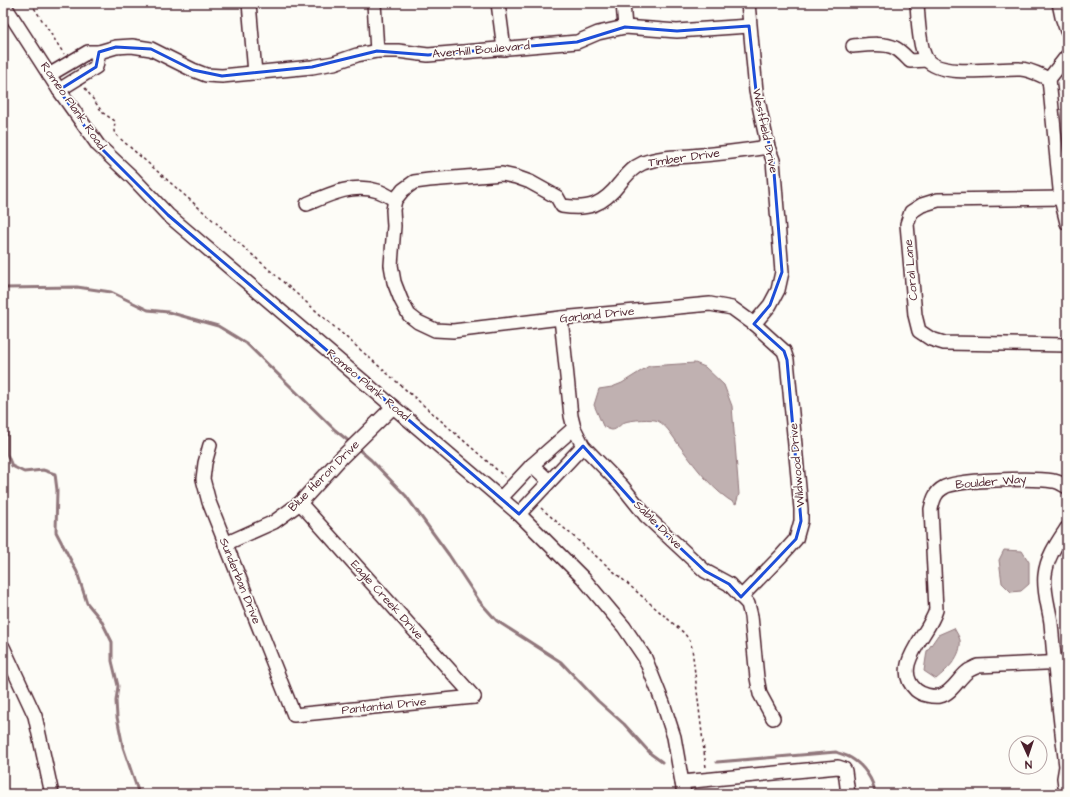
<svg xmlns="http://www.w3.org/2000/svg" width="1070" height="797" viewBox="0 0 1070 797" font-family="'Architects Daughter',sans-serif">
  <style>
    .water { fill: #c0b1b1; stroke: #91777b }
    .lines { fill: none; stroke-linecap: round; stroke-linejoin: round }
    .stream { stroke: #91777b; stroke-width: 3 }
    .minor-casing { stroke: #4a1f2b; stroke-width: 16 }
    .path { stroke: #4a1f2b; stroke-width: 1.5; stroke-dasharray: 3 3; stroke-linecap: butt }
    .minor { stroke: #fdfcf7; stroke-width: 13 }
    .marked { fill: none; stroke: #1d4ed8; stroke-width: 3; stroke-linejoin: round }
    .labels { text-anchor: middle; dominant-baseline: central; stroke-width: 3.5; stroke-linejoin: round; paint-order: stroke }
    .street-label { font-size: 12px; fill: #4a1f2b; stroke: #fdfcf7 }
  </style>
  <rect width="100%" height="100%" fill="#fdfcf7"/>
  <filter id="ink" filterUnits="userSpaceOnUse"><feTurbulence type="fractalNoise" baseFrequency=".025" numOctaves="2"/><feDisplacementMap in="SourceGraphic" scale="8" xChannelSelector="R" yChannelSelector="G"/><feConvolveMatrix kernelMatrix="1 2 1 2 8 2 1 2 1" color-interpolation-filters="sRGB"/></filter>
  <g filter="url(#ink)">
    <g class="water">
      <path d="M695 363 705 367 724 385 732 406 739 494 736 504C714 492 697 469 682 449 675 441 668 426 658 421 652 418 631 420 625 422 620 424 617 430 612 430 609 430 605 427 603 426L594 405 599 389 612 387 622 383 649 366Z"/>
      <polygon points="1004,550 1022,551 1029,562 1029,584 1021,591 1011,592 1002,583 999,560"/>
      <path d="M954 628C956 632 959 636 960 640 962 656 948 669 936 679L924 671 927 651 938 635Z"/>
    </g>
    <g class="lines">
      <g class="stream">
        <polyline points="3,288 77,287 111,292 148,310 168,312 218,326 246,343 335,430 351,443"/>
        <polyline points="3,423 7,432 7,454 12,466 24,472 43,470 55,474 57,490 56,532 77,572 87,603 101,620 112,642 112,661 118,686 116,701 117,717 123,747 139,794"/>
        <polyline points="357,448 371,460 406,496 449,555 480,602 497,621 561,662 598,701 624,724 651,754 662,762"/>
        <path d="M717 762 836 752C840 754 846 755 851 758 863 765 874 780 875 794"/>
      </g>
      <defs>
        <g id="minor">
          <polyline points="3,3 59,90 98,145 132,177 168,215 519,514 583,578 624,627 645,658 663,703 674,737 684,794"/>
          <polyline points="249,3 255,73"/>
          <polyline points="374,3 377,51"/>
          <polyline points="498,3 504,49"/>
          <polyline points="623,3 625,27"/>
          <polyline points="748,3 756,91 768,147 773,160 782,272 778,290 770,305 754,324"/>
          <path d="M917 3C918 17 919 49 927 60 942 78 998 68 1020 69 1029 69 1040 75 1049 79"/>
          <polyline points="1059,3 1062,17 1067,31"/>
          <path d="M853 46C865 45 884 42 895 48 901 51 906 57 910 61L927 60"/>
          <polyline points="49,75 88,52 99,52 116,47 132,46 151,49 193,70 206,75 222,76 312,67 334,63 357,55 377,51 398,51 428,55 577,42 598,33 625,27 677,31 749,26"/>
          <polyline points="1049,79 1061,199 1067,223"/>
          <polyline points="1049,79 1067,56"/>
          <polyline points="59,90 96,67 99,52"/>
          <polyline points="1067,198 938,200 922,205 911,212 907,224 915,315 919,331 931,339 944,343 1067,345"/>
          <path d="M307 204C330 194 353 183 378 191 384 193 390 197 395 200"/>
          <polyline points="561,318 571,416 574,428 583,446 622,486 646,516 705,571 729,584 748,604 751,616 757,678 760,694 773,718"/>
          <polyline points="210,445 205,463 203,479 209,502 294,715 474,697"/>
          <polyline points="532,465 549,481"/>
          <path d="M1067 487C1063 485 1058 481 1053 481 1036 478 955 479 943 488 935 492 933 501 931 509L936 610C929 635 890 666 916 690 922 695 932 697 940 696 952 693 958 679 967 672 970 669 975 668 978 666L1067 662"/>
          <polyline points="501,498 532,465 574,428"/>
          <polyline points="300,503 474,697"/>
          <polyline points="519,514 583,446"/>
          <polyline points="225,544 274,522 300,503 341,458 393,407"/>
          <path d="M741 597 781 556 796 539 801 521V509L787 360 784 351 754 324 732 308 710 304 561 318 453 331 435 330 418 322 409 315 401 300 394 282 391 265 394 226 393 210 395 200 403 190 414 182 429 180 502 174 516 177 530 182 557 197 562 206C589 210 603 205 620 183 628 174 632 168 643 163 658 157 676 157 691 156 717 154 742 151 768 147"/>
          <polyline points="3,647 35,716 52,794"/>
          <polyline points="682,782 838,767 844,769 845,771 848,794"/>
          <path d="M1066 794 1064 778 1066 766C1060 718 1055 671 1051 623 1049 607 1043 591 1045 575 1047 557 1057 543 1067 528"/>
        </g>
      </defs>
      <use href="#minor" class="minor-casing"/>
      <g class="path">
        <polyline points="31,3 64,54"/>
        <polyline points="85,88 103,113 115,121 114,131 115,134 505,477"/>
        <polyline points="541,508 684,633 690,641 692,648 706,768"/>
      </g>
      <use href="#minor" class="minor"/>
    </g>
  </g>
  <path class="marked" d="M749 26 756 91 773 160 782 272 770 305 754 324 784 351 787 360 801 521 796 539 741 597 729 584 705 571 646 516 583 446 519 514 168 215 98 145 59 90 96 67 99 52 116 47 151 49 193 70 222 76 312 67 377 51 428 55 577 42 625 27 677 31Z"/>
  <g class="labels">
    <g class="street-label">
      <text transform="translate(481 50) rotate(-5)">Averhill Boulevard</text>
      <text transform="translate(73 106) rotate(55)">Romeo Plank Road</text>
      <text transform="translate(765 131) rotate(78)">Westfield Drive</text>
      <text transform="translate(684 158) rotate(-8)">Timber Drive</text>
      <text transform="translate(911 270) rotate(-95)">Coral Lane</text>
      <text transform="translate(597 315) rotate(-6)">Garland Drive</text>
      <text transform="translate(368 385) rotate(40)">Romeo Plank Road</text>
      <text transform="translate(797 465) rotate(-95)">Wildwood Drive</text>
      <text transform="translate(324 476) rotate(-45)">Blue Heron Drive</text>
      <text transform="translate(991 482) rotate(-5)">Boulder Way</text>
      <text transform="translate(658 525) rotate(45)">Sable Drive</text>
      <text transform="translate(240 581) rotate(68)">Sunderban Drive</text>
      <text transform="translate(387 600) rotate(48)">Eagle Creek Drive</text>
      <text transform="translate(384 706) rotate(-6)">Pantantial Drive</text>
    </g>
  </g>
  <rect width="1070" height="797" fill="none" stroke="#fdfcf7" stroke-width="16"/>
  <rect x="8" y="8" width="1054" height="781" fill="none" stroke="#4a1f2b" stroke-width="1.5" filter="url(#ink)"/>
  <g transform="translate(1028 755) rotate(177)"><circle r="19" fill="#fdfcf7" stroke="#b5a4a5"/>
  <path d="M0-3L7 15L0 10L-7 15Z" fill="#4a1f2b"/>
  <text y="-6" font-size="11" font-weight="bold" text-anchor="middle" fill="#4a1f2b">N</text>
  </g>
</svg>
